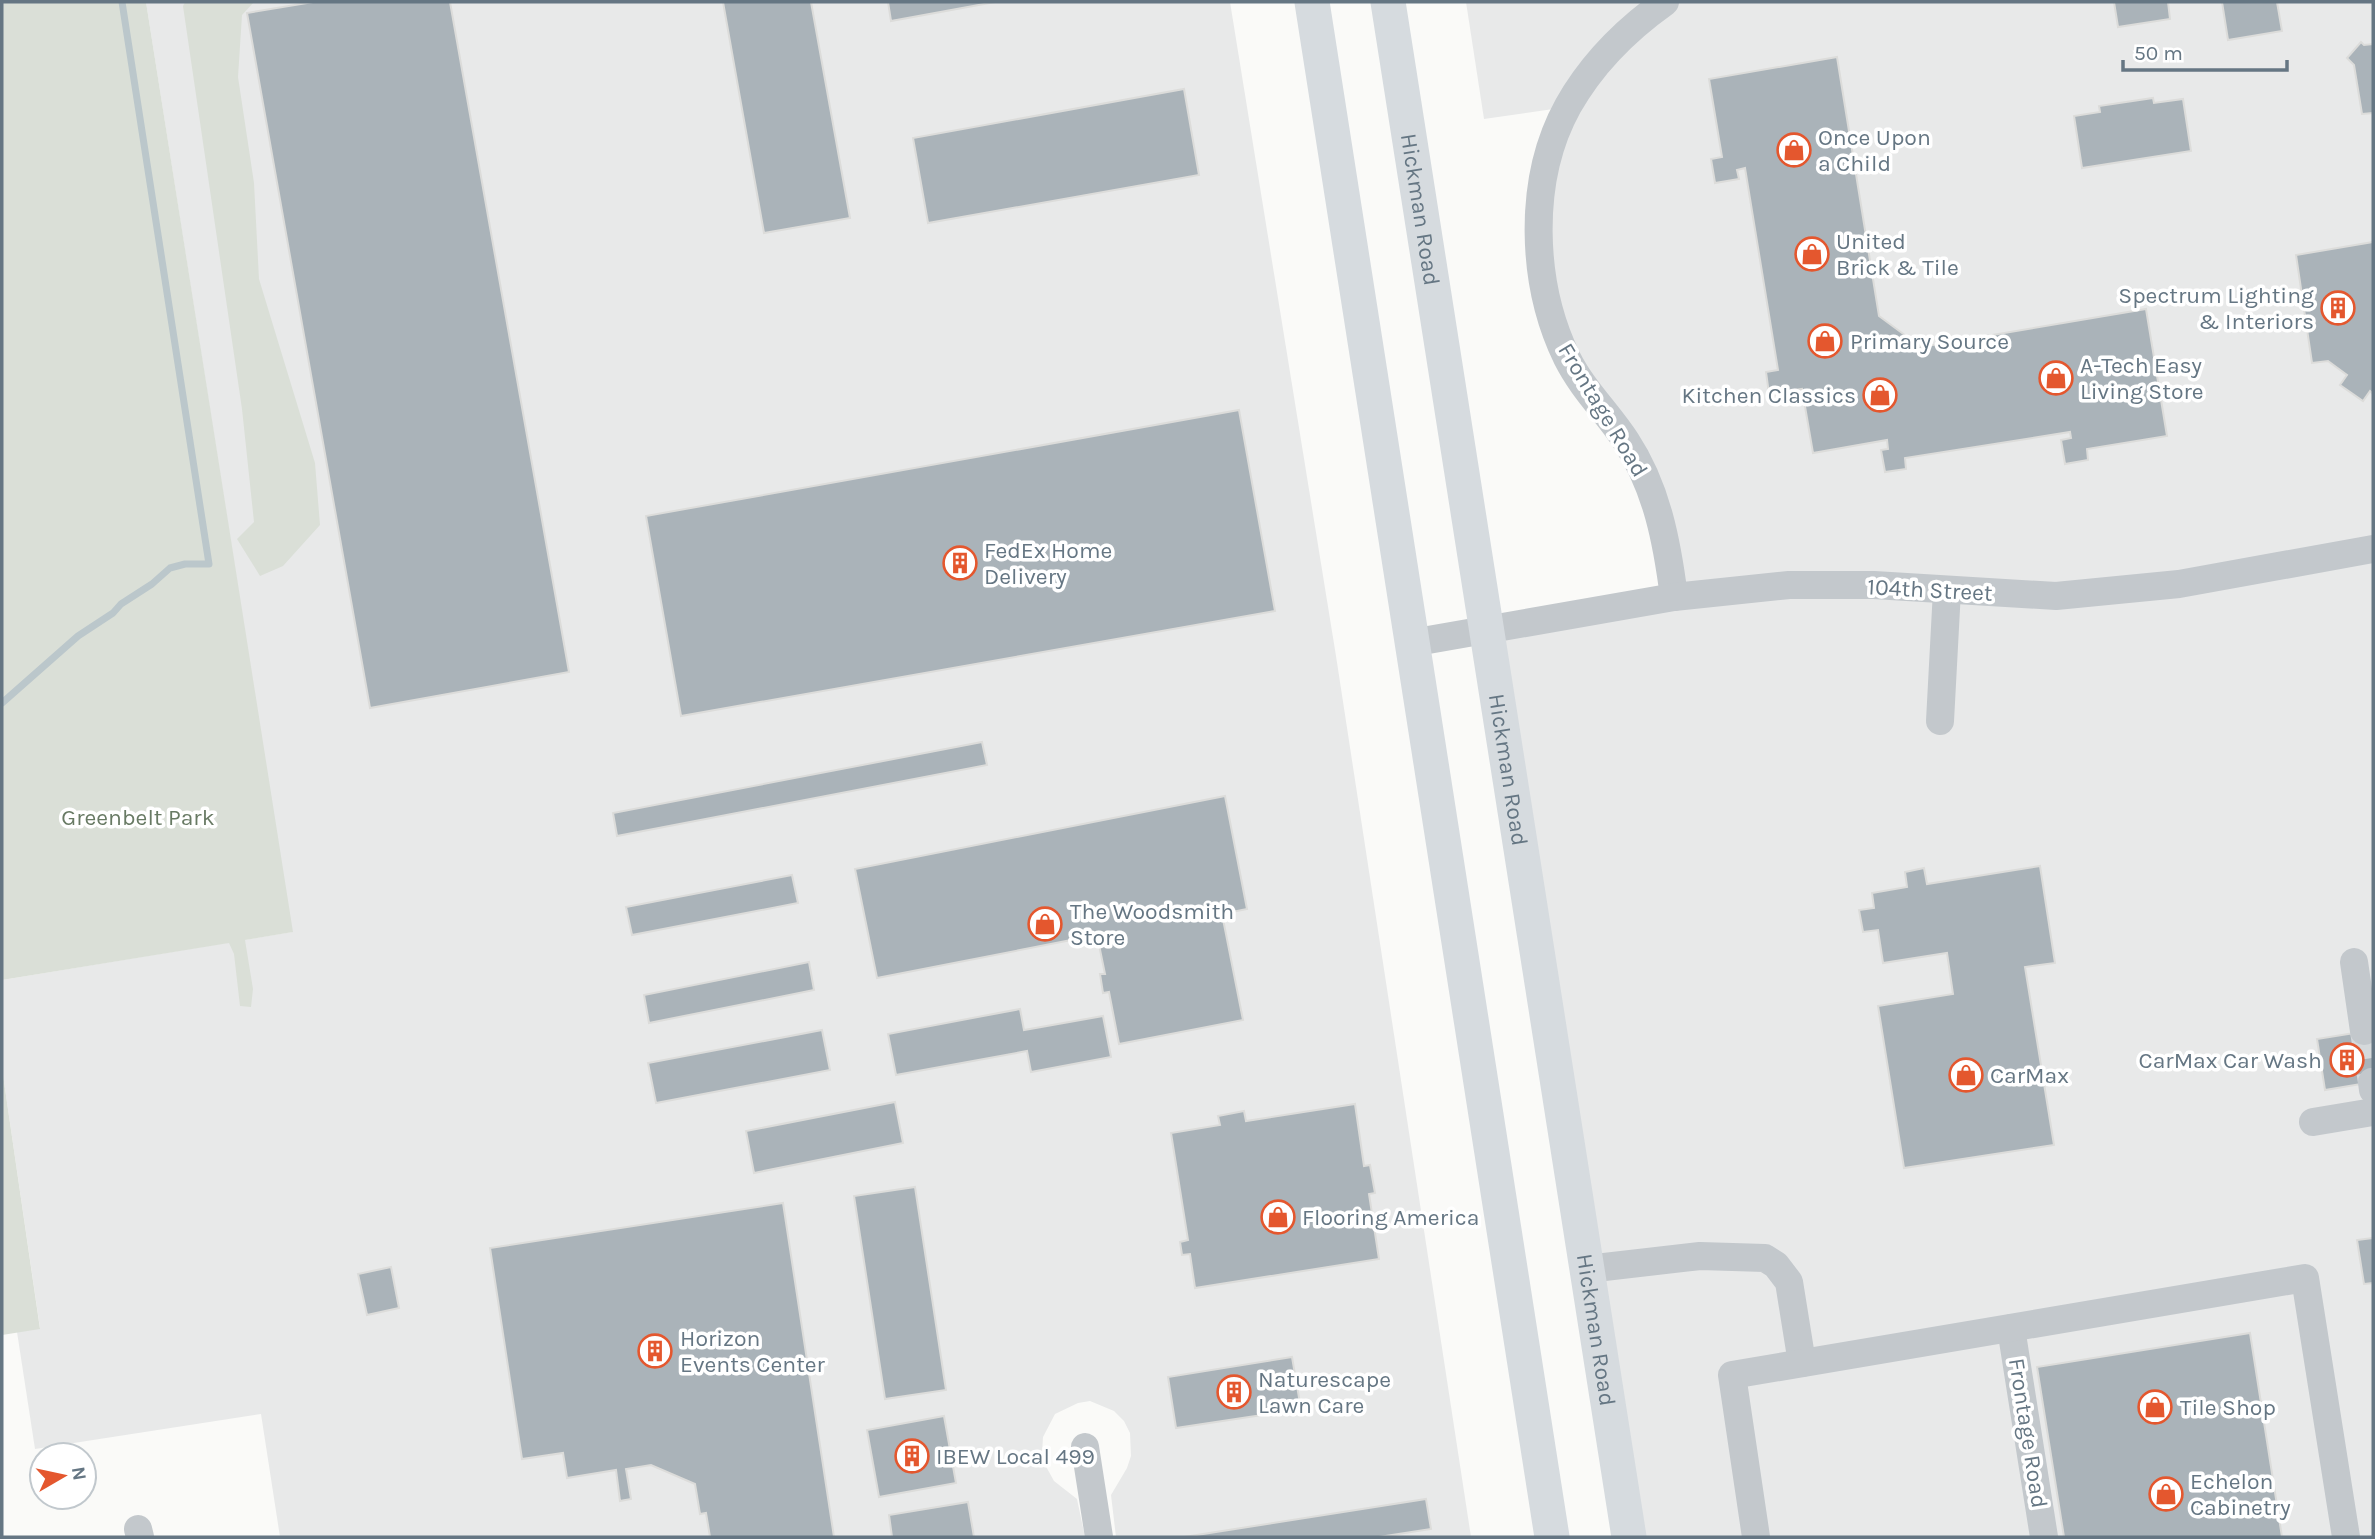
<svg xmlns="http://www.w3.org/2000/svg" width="2375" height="1539" viewBox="0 0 2375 1539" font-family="Karla,sans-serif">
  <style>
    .built { fill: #e8e9e9 }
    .green { fill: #dadfd7 }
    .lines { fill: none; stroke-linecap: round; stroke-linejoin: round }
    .stream { stroke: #bbc7cb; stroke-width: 7 }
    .building { fill: #aab3b9; stroke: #dcdcda; stroke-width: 2 }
    .minor-tunnel { stroke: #d5d9db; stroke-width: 28; stroke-dasharray: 28 14; stroke-linecap: butt }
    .minor { stroke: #c3c8cc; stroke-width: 28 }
    .major { stroke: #d6dbdf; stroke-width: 35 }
    .labels { text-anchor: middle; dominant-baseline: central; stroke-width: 7; stroke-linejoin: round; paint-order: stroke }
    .poi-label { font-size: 23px; fill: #657683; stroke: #fff; text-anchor: start }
    .street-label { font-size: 23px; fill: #657683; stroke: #fff }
    .park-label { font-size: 23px; fill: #687a64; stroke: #fff }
  </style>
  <rect width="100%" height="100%" fill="#fafaf8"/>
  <g class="built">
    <polygon points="146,2 1230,2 1336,656 1471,1537 1116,1537 1111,1495 1127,1468 1131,1456 1130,1433 1124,1421 1114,1411 1090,1401 1078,1403 1055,1414 1043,1437 1042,1453 1043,1461 1054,1481 1077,1499 1085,1537 280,1537 261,1414 35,1449 17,1332 40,1328 2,1068 2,980 292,932"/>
    <polygon points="1466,2 2373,2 2373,1537 1629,1537 1486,631 1673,597 1668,548 1584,389 1538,238 1567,107 1484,119"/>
  </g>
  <g class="green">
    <polygon points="2,2 146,2 293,932 245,940 253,989 251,1007 240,1006 234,954 229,943 2,980"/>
    <polygon points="185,2 254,2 242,15 238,77 254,183 259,279 315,463 320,525 283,566 260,576 237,539 254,522 242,409 183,6"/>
    <polygon points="2,1068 40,1329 2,1335"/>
  </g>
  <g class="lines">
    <polyline class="stream" points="2,703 78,636 113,613 121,604 152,584 170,568 185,564 209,564 122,2"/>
  </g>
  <g class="building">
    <polygon points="313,2 450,2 569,672 370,708 247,13"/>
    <polygon points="723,2 811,2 850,218 764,233"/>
    <polygon points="888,2 995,2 891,21"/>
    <polygon points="2114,2 2168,2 2170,19 2118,27"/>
    <polygon points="2222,2 2277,2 2282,31 2228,40"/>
    <polygon points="2361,42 2364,45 2373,44 2373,113 2362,114 2354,65 2347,58"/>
    <polygon points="1837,57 1879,316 1921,347 2146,309 2167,436 2087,449 2088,460 2065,464 2061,440 2071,438 2070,432 1905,458 1906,469 1885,472 1881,450 1888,449 1887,440 1813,453 1802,389 1769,394 1766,372 1778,370 1745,168 1737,170 1739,179 1715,183 1711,159 1722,157 1709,79"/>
    <polygon points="1184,89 1199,175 928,223 913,138"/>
    <polygon points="2153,98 2154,103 2183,99 2191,151 2082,168 2074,116 2100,112 2099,106"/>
    <polygon points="2373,242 2373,394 2370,391 2363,401 2340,385 2347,375 2328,361 2312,363 2296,255"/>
    <polygon points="1239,410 1275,611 681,716 646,516"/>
    <polygon points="982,742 987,765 617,836 613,813"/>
    <polygon points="1225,796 1247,909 1222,914 1243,1020 1119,1044 1109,992 1103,993 1100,974 1105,974 1097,935 877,978 855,869"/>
    <polygon points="2040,866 2055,963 2025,967 2054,1145 1904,1168 1878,1006 1953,994 1947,953 1883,963 1878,930 1863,932 1859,910 1874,908 1872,893 1907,887 1905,872 1924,868 1927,884"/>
    <polygon points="792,875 798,903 632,935 626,907"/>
    <polygon points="809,962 814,990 649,1023 644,995"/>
    <polygon points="1020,1009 1024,1030 1103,1016 1111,1057 1031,1072 1027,1051 896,1075 888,1034"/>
    <polygon points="822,1030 830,1070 656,1103 648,1063"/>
    <polygon points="2373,1030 2373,1082 2325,1090 2317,1039"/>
    <polygon points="895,1102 903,1143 754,1173 746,1131"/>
    <polygon points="1355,1104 1364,1166 1370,1165 1375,1193 1369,1194 1379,1259 1195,1288 1190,1254 1182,1255 1180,1242 1188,1240 1171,1133 1220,1125 1218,1116 1244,1111 1246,1121"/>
    <polygon points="915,1187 946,1390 885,1399 854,1196"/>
    <polygon points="783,1203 834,1537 710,1537 706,1513 700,1514 695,1484 651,1465 626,1469 631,1499 620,1501 616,1470 567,1478 563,1453 522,1459 490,1248"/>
    <polygon points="2373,1238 2373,1283 2364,1284 2357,1240"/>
    <polygon points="391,1267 399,1308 367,1315 358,1274"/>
    <polygon points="2250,1333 2282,1537 2064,1537 2037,1367"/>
    <polygon points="1292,1357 1301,1409 1176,1428 1168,1377"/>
    <polygon points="944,1416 956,1483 879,1497 867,1430"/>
    <polygon points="1426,1499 1431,1529 1379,1537 1184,1537"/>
    <polygon points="968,1502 974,1537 892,1537 889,1515"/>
  </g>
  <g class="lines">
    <polyline class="minor-tunnel" points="2364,1031 2372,1082"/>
    <g class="minor">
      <path d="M1665 2C1627 29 1591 65 1568 106 1527 180 1531 284 1567 358 1583 390 1607 412 1626 441 1657 488 1667 542 1674 597"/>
      <polyline points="1411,643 1674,597 1789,585 1874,585 2056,596 2179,584 2373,549"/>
      <polyline points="1940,721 1947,590"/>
      <polyline points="2354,962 2364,1031"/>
      <polyline points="2372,1082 2373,1090"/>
      <polyline points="2313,1122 2373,1112"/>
      <polyline points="1587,1269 1700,1256 1765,1258 1776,1265 1789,1282 1802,1363"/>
      <polyline points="2011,1328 2044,1537"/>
      <polyline points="1085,1447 1099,1537"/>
      <polyline points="138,1529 140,1537"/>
      <polyline points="1756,1537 1732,1375 2305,1278 2346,1537"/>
    </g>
    <g class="major">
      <polyline points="1312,2 1552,1537"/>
      <path id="s1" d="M1388 2 1629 1537"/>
    </g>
  </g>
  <defs>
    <symbol id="shop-ring" viewBox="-11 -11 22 22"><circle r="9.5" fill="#fff" stroke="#e4572e" stroke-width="1.5"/><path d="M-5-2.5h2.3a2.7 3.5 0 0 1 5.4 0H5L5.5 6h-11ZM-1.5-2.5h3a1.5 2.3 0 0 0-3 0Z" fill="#e4572e"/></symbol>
    <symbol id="building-ring" viewBox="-11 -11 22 22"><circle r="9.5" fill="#fff" stroke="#e4572e" stroke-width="1.5"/><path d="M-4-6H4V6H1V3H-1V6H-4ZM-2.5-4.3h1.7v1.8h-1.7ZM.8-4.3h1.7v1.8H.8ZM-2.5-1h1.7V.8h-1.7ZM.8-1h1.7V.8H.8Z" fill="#e4572e"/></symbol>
  </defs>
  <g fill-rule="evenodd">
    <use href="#shop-ring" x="1775" y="131" width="38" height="38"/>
    <use href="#shop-ring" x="1793" y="235" width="38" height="38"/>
    <use href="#building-ring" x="2319" y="289" width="38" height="38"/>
    <use href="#shop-ring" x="1806" y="322" width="38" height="38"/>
    <use href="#shop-ring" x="2037" y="359" width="38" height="38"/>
    <use href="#shop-ring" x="1861" y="376" width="38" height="38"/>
    <use href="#building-ring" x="941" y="544" width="38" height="38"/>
    <use href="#shop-ring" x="1026" y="905" width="38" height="38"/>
    <use href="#building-ring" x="2328" y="1041" width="38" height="38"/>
    <use href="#shop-ring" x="1947" y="1056" width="38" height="38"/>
    <use href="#shop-ring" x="1259" y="1198" width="38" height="38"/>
    <use href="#building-ring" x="636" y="1332" width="38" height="38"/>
    <use href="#building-ring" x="1215" y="1373" width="38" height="38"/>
    <use href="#shop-ring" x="2136" y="1388" width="38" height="38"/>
    <use href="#building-ring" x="893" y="1437" width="38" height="38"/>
    <use href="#shop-ring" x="2147" y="1475" width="38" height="38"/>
  </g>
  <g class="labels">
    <g class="poi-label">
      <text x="1818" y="137">Once Upon<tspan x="1818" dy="26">a Child</tspan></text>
      <text x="1836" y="241">United<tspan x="1836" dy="26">Brick &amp; Tile</tspan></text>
      <text x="2314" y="295" text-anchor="end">Spectrum Lighting<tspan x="2314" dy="26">&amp; Interiors</tspan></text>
      <text x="1850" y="341">Primary Source</text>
      <text x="2080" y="365">A-Tech Easy<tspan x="2080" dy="26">Living Store</tspan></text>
      <text x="1856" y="395" text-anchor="end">Kitchen Classics</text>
      <text x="984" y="550">FedEx Home<tspan x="984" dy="26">Delivery</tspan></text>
      <text x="1070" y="911">The Woodsmith<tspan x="1070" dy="26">Store</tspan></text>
      <text x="2322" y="1060" text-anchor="end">CarMax Car Wash</text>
      <text x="1990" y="1075">CarMax</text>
      <text x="1302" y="1217">Flooring America</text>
      <text x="680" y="1338">Horizon<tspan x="680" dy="26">Events Center</tspan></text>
      <text x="1258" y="1379">Naturescape<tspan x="1258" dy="26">Lawn Care</tspan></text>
      <text x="2180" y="1407">Tile Shop</text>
      <text x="936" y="1456">IBEW Local 499</text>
      <text x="2190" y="1481">Echelon<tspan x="2190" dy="26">Cabinetry</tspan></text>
    </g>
    <g class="street-label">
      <text stroke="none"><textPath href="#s1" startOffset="210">Hickman Road</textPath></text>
      <text transform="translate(1603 410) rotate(59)">Frontage Road</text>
      <text transform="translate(1930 590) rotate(3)">104th Street</text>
      <text stroke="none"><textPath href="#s1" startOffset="777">Hickman Road</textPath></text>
      <text stroke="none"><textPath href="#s1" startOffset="1344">Hickman Road</textPath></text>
      <text transform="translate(2028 1433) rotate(81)">Frontage Road</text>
    </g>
    <g class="park-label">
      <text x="138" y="817">Greenbelt Park</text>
    </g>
  </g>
  <rect width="2375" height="1539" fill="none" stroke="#657683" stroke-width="7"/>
  <g transform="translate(63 1476) rotate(81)"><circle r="33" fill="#ffffff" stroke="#c1c8cd" stroke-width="2"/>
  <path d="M0-5L12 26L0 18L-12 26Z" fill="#e4572e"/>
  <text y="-10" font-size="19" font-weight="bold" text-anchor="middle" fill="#657683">N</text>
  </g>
  <path d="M2123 60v10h164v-10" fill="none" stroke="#657683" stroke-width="3.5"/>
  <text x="2134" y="60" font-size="21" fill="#657683" stroke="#ffffff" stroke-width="5" paint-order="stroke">50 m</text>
</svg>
